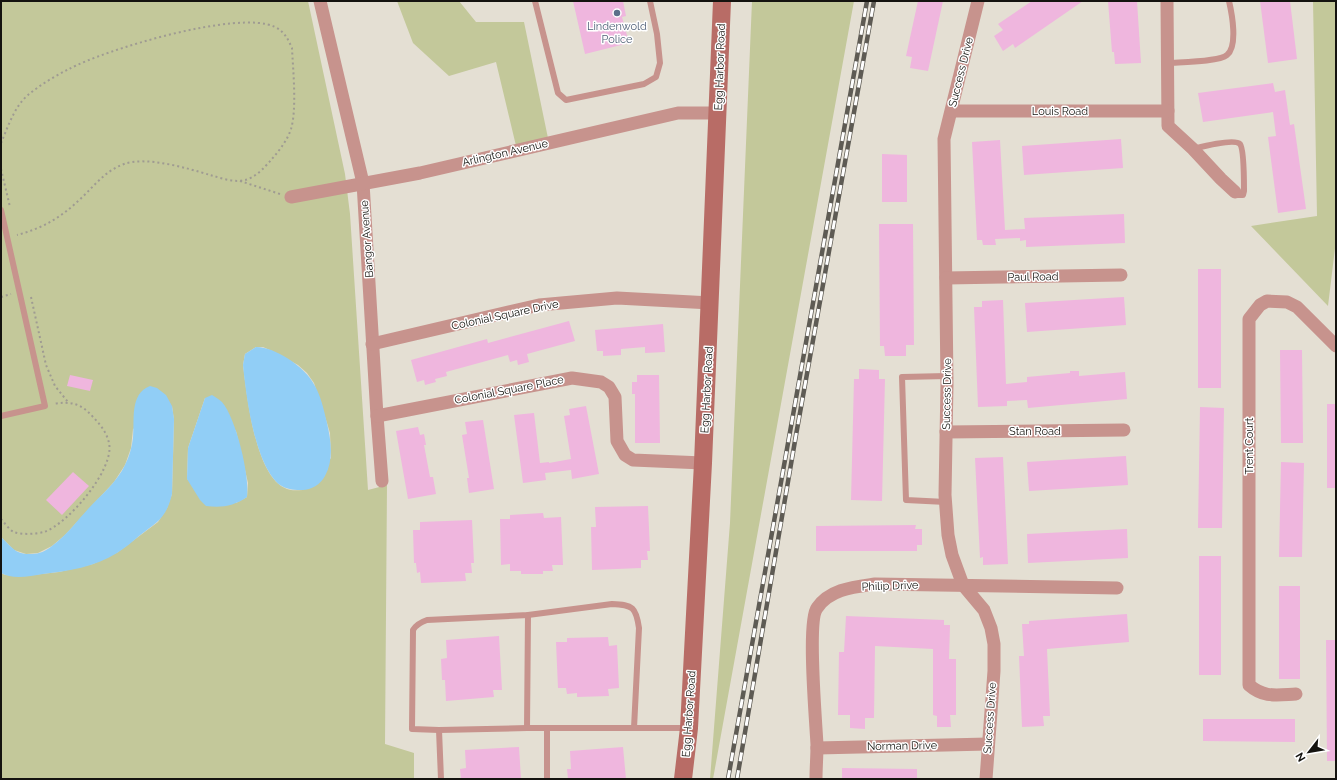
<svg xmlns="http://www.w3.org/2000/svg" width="1337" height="780" viewBox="0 0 1337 780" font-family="Raleway,sans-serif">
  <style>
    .green { fill: #c3c89a; fill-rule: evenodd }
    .water { fill: #91cef6 }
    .building { fill: #efb6de }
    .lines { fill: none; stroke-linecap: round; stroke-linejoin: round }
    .path { stroke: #9f9b92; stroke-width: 2; stroke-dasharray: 2 3; stroke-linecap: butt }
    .lane { stroke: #c7938d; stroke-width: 6 }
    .street { stroke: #c7938d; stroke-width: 13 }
    .secondary { stroke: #b86c66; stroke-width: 18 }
    .rail-casing { stroke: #5e5b54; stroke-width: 4.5 }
    .rail { stroke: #fff; stroke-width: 3; stroke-dasharray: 9; stroke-linecap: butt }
    .service-dot { fill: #5c6f8a; stroke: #fff; stroke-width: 1.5 }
    .labels { text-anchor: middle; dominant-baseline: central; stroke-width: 3; stroke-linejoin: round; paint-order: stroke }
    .service-label { font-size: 11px; fill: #4e5e75; stroke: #fff }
    .street-label { font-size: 11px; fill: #14130f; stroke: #fff }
  </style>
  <rect width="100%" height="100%" fill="#e4dfd3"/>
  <g class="green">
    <path d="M1 1H308L345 174 350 214 368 490 387 485 385 744 414 753V779H1V573L5 575 23 576 59 572 93 564 118 552 158 522 167 508 172 494 174 420 172 406 133 429 131 448 125 465 114 482 65 535 52 546 38 553 26 554 14 550 1 537ZM256 347H263L272 351 298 365 307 373 314 383 327 423 330 433 331 458 303 490C298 490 292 491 287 489 255 478 247 395 243 365L245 354ZM205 398 236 431 248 483 247 497 236 503 187 479 188 448Z"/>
    <polygon points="397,1 459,1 476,22 524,22 549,143 517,150 496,62 449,76 413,43"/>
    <polygon points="752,1 854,1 713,779 710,779 730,523"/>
    <polygon points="1313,1 1336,1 1336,240 1328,306 1251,226 1317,216"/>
  </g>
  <g class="water">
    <path d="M256 347C267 347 277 352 287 358 315 376 320 392 327 423 331 441 334 459 325 476 320 485 310 491 300 490 293 490 286 489 280 485 255 466 246 396 243 365L245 354Z"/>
    <path d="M150 386 157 388 166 395 172 406 174 419 172 494C166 519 157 522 139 536 132 542 125 548 117 553 95 567 68 571 43 574 30 576 13 580 1 573V537C12 547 15 555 32 554 39 554 46 551 52 546 66 536 76 522 88 509 101 495 117 482 125 465 129 457 132 447 133 438 135 421 129 394 150 386Z"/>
    <path d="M212 395C215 397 219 399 222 402 236 418 250 476 247 497 234 506 222 508 206 506L200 500 187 479 188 448 205 398Z"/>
  </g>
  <g class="building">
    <polygon points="573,1 623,1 626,16 622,17 629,43 585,54"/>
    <polygon points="918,1 943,1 928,71 910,68 912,57 906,56"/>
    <polygon points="1032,1 1083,1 1015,48 1013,44 1003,51 994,36 1003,30 998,24"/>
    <polygon points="1108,1 1137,1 1141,63 1115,64 1114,52 1112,52"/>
    <polygon points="1260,1 1290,1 1297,59 1268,63"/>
    <polygon points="1273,83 1275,92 1285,90 1290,125 1294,124 1306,209 1278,213 1268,137 1276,136 1273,112 1203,122 1198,93"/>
    <polygon points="1121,139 1123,168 1024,175 1022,146"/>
    <polygon points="1000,140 1005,230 1025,229 1024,218 1124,214 1125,243 1026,247 1026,240 1020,241 1020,238 995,239 996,245 983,245 982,240 977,240 972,142"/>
    <polygon points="882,154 907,155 907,202 882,202"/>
    <polygon points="879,224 913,224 914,345 906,345 906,356 885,356 884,346 880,346"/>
    <rect x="1198" y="269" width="23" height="119"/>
    <polygon points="1124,297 1126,325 1027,332 1025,303"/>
    <polygon points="1003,300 1006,384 1027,382 1027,377 1070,373 1070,371 1079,371 1079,376 1125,372 1127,399 1028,408 1027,400 1007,401 1007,406 978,407 974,307 982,307 982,301"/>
    <polygon points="569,321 575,341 527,354 529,362 518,365 517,360 510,362 508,355 446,372 447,376 435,379 436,382 425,385 424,380 417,382 411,360 487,339 488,343"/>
    <polygon points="663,324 665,352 645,353 645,347 621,349 621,355 603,356 603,351 597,351 595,330"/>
    <polygon points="1280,350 1302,350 1303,443 1281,443"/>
    <polygon points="859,369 879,370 879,379 885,379 882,501 851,500 854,379 859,379"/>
    <polygon points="70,375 93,380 90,391 67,386"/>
    <polygon points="637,375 659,375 660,443 635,443 635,394 632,394 632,382 637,382"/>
    <rect x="1327" y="404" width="9" height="84"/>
    <polygon points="586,406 599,474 572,479 571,470 545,473 546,480 523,483 514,415 534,413 540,463 549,462 549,463 571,459 564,416 570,415 569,409"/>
    <polygon points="1200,407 1224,408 1222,528 1198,528"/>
    <polygon points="483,420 494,489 469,493 467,478 469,478 462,435 467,434 465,422"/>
    <polygon points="418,427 420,435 424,434 426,445 424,445 430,477 433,477 436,494 408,499 396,431"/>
    <polygon points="1126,456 1128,485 1029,491 1027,462"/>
    <polygon points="1003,457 1008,564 983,565 983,557 980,558 975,458"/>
    <polygon points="1281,462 1304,463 1302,557 1279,557"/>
    <polygon points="73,472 89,486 62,515 46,500"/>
    <polygon points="648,506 650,551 647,551 648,560 641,560 641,568 592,570 591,527 596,527 595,507"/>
    <polygon points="543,513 544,518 561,517 563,565 552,565 553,571 543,571 543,574 521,574 521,571 510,571 510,564 501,565 500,519 510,519 510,515"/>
    <polygon points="472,520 474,563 471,563 472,573 465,573 466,581 421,583 420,572 417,573 416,563 414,563 413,530 420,530 420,522"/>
    <polygon points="916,525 915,529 922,529 922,545 917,545 917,551 816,551 816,526"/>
    <polygon points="1127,529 1128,558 1028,563 1027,534"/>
    <rect x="1199" y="556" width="22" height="119"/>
    <rect x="1279" y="586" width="21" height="93"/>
    <polygon points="1127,614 1129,642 1047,649 1050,716 1043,716 1044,726 1022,727 1019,656 1024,656 1022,624 1029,624 1029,621"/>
    <polygon points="846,616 944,620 944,625 950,625 949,659 956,659 956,715 950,715 951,727 937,727 937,716 933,715 933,649 875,646 874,718 865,718 865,729 850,728 850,715 838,715 839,652 844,652"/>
    <polygon points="499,636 502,690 493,690 494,697 446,701 445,680 442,680 441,659 447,658 446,640"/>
    <polygon points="608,637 609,646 617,645 619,688 608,689 609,696 577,697 577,693 567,694 566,688 558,688 556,642 567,642 567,638"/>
    <polygon points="1326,640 1336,640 1336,761 1327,761"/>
    <polygon points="1203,719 1295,719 1295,742 1203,741"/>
    <polygon points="519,747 521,779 461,779 460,769 466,768 465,750"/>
    <polygon points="623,747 626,779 568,779 567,769 571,769 570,751"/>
    <polygon points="842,768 917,769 917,779 842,779"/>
  </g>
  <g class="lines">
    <g class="path">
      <path d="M1 143C8 127 14 107 28 95 40 85 55 76 69 69 104 50 239 9 275 27 284 31 288 39 292 48 293 70 297 109 291 129 287 141 279 151 271 160 265 167 255 178 245 180 234 183 221 178 210 175 187 168 146 156 124 164 104 171 92 189 77 202 59 219 40 229 17 235"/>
      <polyline points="1,169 10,207"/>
      <polyline points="240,181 280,194"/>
      <polyline points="1,297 11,294"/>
      <polyline points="31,297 46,365 55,386 68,402"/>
      <path d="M1 519C5 523 9 530 14 532 22 535 35 534 44 532 68 524 115 469 109 443 107 433 100 424 93 417 81 403 70 401 53 404"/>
    </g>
    <g class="lane">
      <polyline points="535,1 558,93 566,100 644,84 656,77 660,63 657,34 650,1"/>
      <path d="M1168 63C1180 62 1219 62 1227 55 1238 46 1232 14 1229 1"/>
      <path d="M1193 149C1201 147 1234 138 1240 144 1244 149 1244 183 1244 191L1243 195H1239L1235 192"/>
      <polyline points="1,210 45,406 1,416"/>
      <polyline points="946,502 906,500 902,377 947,376"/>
      <polyline points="527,728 528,615"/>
      <path d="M634 728 639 628C636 607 633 605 612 604L528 615 427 620C421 622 416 625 413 630L412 729 439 730 527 728H686"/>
      <polyline points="439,730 441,779"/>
      <polyline points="547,779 547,728"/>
    </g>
    <g class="street">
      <polyline points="320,1 363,183 377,416 382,481"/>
      <polyline points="978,1 944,139 947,383 945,495 948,535 952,555 963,585 984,610 991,628 994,644 994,671 986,779"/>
      <polyline points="1167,1 1168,126 1193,149 1221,179 1235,192"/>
      <polyline points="952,111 1168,111"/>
      <polyline points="291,197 420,173 678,113 718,113"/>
      <polyline points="946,278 1121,275"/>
      <polyline points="372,344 539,305 617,298 711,303"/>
      <polyline points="377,416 572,378 601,382 609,387 615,397 617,441 625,455 633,460 703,463"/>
      <polyline points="946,432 1124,430"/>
      <path d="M1296 694C1276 695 1264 698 1249 685V319L1260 305 1267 301 1287 302 1297 307 1336 346"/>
      <polyline points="817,748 988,744"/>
      <path d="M816 779C816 768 817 756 817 745 816 723 807 621 817 608 830 589 854 587 875 584L1117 588"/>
    </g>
    <polyline class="secondary" points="683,779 689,728 703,463 722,1"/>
    <defs>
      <g id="rail">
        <polyline points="728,779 867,1"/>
        <polyline points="737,779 796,435 874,1"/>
      </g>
    </defs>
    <use href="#rail" class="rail-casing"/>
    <use href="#rail" class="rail"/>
  </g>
  <circle class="service-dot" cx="617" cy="13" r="4"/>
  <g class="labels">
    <g class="service-label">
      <text x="617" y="26">Lindenwold<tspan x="617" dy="13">Police</tspan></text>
    </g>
    <g class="street-label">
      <text transform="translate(720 67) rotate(-88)">Egg Harbor Road</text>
      <text transform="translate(961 72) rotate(-76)">Success Drive</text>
      <text x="1060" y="111">Louis Road</text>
      <text transform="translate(505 153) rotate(-13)">Arlington Avenue</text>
      <text transform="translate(367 239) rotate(-94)">Bangor Avenue</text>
      <text transform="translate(1033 277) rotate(-1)">Paul Road</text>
      <text transform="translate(505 315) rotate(-12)">Colonial Square Drive</text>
      <text transform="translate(509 390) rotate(-11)">Colonial Square Place</text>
      <text transform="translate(707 390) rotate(-87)">Egg Harbor Road</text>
      <text transform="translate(947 394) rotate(-89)">Success Drive</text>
      <text x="1035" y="431">Stan Road</text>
      <text transform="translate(1249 446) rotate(-90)">Trent Court</text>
      <text transform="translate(890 586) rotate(-2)">Philip Drive</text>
      <text transform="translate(689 714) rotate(-86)">Egg Harbor Road</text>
      <text transform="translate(990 718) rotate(-86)">Success Drive</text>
      <text transform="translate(902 746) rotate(-1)">Norman Drive</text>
    </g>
  </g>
  <rect width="1337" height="780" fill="none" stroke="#14130f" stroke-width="4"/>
  <g transform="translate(1309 752) rotate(239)" stroke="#ffffff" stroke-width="3" paint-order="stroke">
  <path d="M0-3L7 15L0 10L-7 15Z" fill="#14130f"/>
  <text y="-6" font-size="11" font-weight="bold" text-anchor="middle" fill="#14130f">N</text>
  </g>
</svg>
